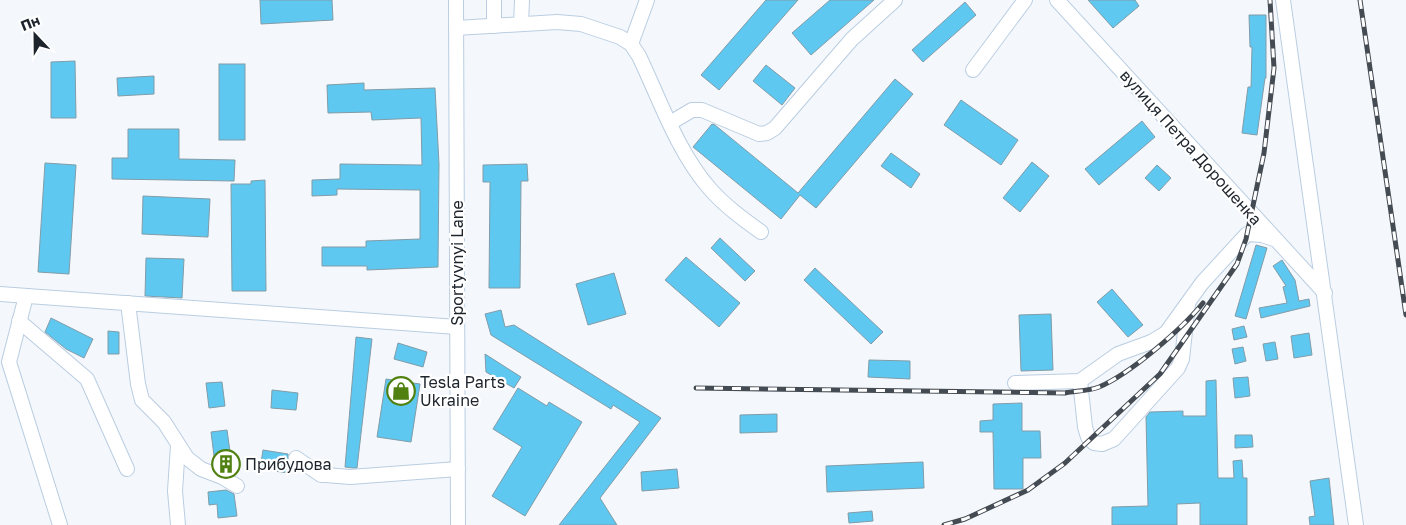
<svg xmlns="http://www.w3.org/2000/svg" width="1406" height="525" viewBox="0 0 1406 525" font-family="'Golos Text',sans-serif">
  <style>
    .building { fill: #5ec8f1; stroke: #819ca8 }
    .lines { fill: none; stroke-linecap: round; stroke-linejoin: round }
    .minor-casing { stroke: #bacde1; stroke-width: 16 }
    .minor { stroke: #fff; stroke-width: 14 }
    .rail-casing { stroke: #444b52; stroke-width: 5 }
    .rail { stroke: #fff; stroke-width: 3; stroke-dasharray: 9; stroke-linecap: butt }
    .labels { text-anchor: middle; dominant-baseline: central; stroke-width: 4.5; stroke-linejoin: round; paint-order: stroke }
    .street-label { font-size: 16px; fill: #1d242c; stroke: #fff }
    .poi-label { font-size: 16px; fill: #1d242c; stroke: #fff; text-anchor: start }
  </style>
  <rect width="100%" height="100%" fill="#f4f8fc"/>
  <g class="building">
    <polygon points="260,0 332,0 333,20 261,24"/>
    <polygon points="766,0 798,0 719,90 701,75"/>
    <polygon points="830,0 874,0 811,55 792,33"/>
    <polygon points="1088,0 1135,0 1139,6 1113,28"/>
    <polygon points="965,2 976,15 923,62 912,50"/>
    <polygon points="1249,15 1266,15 1266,78 1265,78 1257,135 1242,133 1248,87 1251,87 1252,47 1250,47"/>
    <polygon points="75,61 76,118 51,118 51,62"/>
    <rect x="219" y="64" width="26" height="76"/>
    <polygon points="766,65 795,88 782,105 753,81"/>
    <polygon points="154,76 154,94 118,96 117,78"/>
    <polygon points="895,79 913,94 816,208 800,195 781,219 693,147 712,124 715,125 798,193"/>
    <polygon points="364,83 364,90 435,88 439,164 438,267 367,270 367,266 322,266 322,247 366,247 366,241 420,239 420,190 337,189 337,195 312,196 312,180 340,179 340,164 422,165 421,118 372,120 371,112 328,113 327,85"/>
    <polygon points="961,100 1018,140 1001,165 944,125"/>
    <polygon points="1142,121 1155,137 1099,185 1085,169"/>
    <polygon points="128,129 179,129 179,159 235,160 234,181 112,179 112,158 128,158"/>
    <polygon points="891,153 920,174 911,188 881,166"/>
    <polygon points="1032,162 1049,176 1020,212 1003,198"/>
    <polygon points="45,163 76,165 69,274 38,272"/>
    <polygon points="527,164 528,181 521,181 520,288 489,288 490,182 483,182 483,165"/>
    <polygon points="1157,165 1171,178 1159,191 1145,178"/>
    <polygon points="265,180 266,291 232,291 231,184 251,184 251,181"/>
    <polygon points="143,196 210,199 208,237 142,234"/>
    <polygon points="720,238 755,271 745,281 711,248"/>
    <polygon points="1256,245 1267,248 1246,319 1235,316"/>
    <polygon points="686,257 740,303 719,327 665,280"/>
    <polygon points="146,258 184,259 182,298 145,296"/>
    <polygon points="1282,260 1295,280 1299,301 1309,299 1310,306 1261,318 1259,308 1287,303 1283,287 1286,286 1273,266"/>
    <polygon points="815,268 883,332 871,344 804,280"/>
    <polygon points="614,273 626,314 588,325 576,284"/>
    <polygon points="1112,289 1143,325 1128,337 1097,302"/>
    <polygon points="501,310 505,327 514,325 661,418 600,498 617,525 559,525 640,422 613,405 611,409 491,335 485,314"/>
    <polygon points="1051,314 1053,370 1021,371 1019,315"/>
    <polygon points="51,318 93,339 84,358 66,349 45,332"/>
    <polygon points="1244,326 1247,337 1234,340 1232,329"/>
    <polygon points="108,331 119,332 119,354 108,354"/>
    <polygon points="1309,333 1312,355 1294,358 1291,336"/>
    <polygon points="356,337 372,339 357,468 353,468 345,467"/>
    <polygon points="1275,342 1278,359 1266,361 1263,344"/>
    <polygon points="398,343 427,352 423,367 394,359"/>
    <polygon points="1243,347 1246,361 1235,364 1232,349"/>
    <polygon points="485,354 521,377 514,388 486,372"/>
    <polygon points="869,360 910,361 910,379 868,377"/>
    <polygon points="1248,377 1250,396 1235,398 1233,378"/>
    <polygon points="386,379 420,384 411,442 377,437"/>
    <polygon points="1216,380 1218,478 1234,478 1233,461 1242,460 1243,478 1247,478 1247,525 1200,525 1200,503 1177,504 1177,525 1112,525 1112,507 1148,506 1146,417 1150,412 1183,411 1183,416 1206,416 1206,381"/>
    <polygon points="222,382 225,406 209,408 206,383"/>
    <polygon points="518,388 547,406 549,402 582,422 525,516 492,496 522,447 493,429"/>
    <polygon points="272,390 298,393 296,410 271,408"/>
    <polygon points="1022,403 1022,431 1040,431 1041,458 1023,458 1023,489 994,489 993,432 980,432 980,421 993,420 993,404"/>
    <polygon points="777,414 777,432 740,433 740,415"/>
    <polygon points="227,430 232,466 221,467 219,463 215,464 211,432"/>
    <polygon points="1235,435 1252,435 1253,447 1235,448"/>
    <polygon points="263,450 288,454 289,473 260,469"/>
    <polygon points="923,462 924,488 827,492 826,466"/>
    <polygon points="677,469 679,488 642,491 641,472"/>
    <polygon points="1329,478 1334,525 1310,525 1309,517 1315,516 1310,481"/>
    <polygon points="226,490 234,494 237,516 218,518 217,504 209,505 208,492"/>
    <polygon points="872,511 873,521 849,523 848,513"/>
  </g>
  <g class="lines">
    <defs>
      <g id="minor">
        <polyline points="456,0 458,525"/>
        <polyline points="494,0 494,26"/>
        <polyline points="1057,0 1325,293"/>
        <polyline points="1283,0 1356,525"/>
        <polyline points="521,24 522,0"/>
        <path d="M456 28 557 22 581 24 620 37 631 44 639 56C660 100 678 153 710 189 725 206 743 219 761 232"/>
        <polyline points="631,44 647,0"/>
        <polyline points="973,70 1025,0"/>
        <polyline points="670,123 692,110 702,110 759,134 767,133 775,128 852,39 895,0"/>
        <polyline points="0,294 457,327"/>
        <polyline points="26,296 9,362 60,525"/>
        <polyline points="128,303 138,384 142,400 164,422 187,458 201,469 222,477 237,486"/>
        <polyline points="19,321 87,379 127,469"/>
        <polyline points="1080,381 1085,427 1088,437 1094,443 1102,444 1114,439 1178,368 1182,359 1188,304"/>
        <polyline points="1015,383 1080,381 1118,354 1151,342 1166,333 1202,283 1247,234 1262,235 1274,239"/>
        <polyline points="178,445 175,491 178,525"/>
        <polyline points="296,458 321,475 326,475 350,477 458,469"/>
      </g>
    </defs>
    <use href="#minor" class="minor-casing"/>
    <use href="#minor" class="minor"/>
    <defs>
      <g id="rail">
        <polyline points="1360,0 1406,315"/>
        <path d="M696 388 1065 393C1075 391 1089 391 1099 387 1130 374 1182 329 1203 303"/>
        <polyline points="944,525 965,519 1028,490 1065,463 1160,374 1237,264 1246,239 1264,153 1274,68 1270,0"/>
      </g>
    </defs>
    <use href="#rail" class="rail-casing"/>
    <use href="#rail" class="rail"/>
  </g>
  <defs>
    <symbol id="shop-ring" viewBox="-11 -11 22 22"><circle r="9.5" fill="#fff" stroke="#4f8010" stroke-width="1.5"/><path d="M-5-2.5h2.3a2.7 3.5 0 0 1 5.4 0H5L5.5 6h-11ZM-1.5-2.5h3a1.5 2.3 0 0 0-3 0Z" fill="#4f8010"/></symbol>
    <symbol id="building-ring" viewBox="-11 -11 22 22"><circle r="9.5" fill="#fff" stroke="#4f8010" stroke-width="1.5"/><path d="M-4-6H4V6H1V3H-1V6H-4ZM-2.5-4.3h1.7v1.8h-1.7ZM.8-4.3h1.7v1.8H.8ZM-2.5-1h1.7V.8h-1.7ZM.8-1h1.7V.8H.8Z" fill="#4f8010"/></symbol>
  </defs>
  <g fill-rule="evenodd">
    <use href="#shop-ring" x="385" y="375" width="32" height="32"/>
    <use href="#building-ring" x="210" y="448" width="32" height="32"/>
  </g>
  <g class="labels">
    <g class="street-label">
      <text transform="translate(1191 147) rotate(48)">вулиця Петра Дорошенка</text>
      <text transform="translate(457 263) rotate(-90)">Sportyvnyi Lane</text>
    </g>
    <g class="poi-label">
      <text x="420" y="382">Tesla Parts<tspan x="420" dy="18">Ukraine</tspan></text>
      <text x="245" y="464">Прибудова</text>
    </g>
  </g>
  <g transform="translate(35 35) rotate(338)" stroke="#ffffff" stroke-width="4" paint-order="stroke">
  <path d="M0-4L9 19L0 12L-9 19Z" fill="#1d242c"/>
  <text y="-8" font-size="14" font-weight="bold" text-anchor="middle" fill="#1d242c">Пн</text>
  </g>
</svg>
